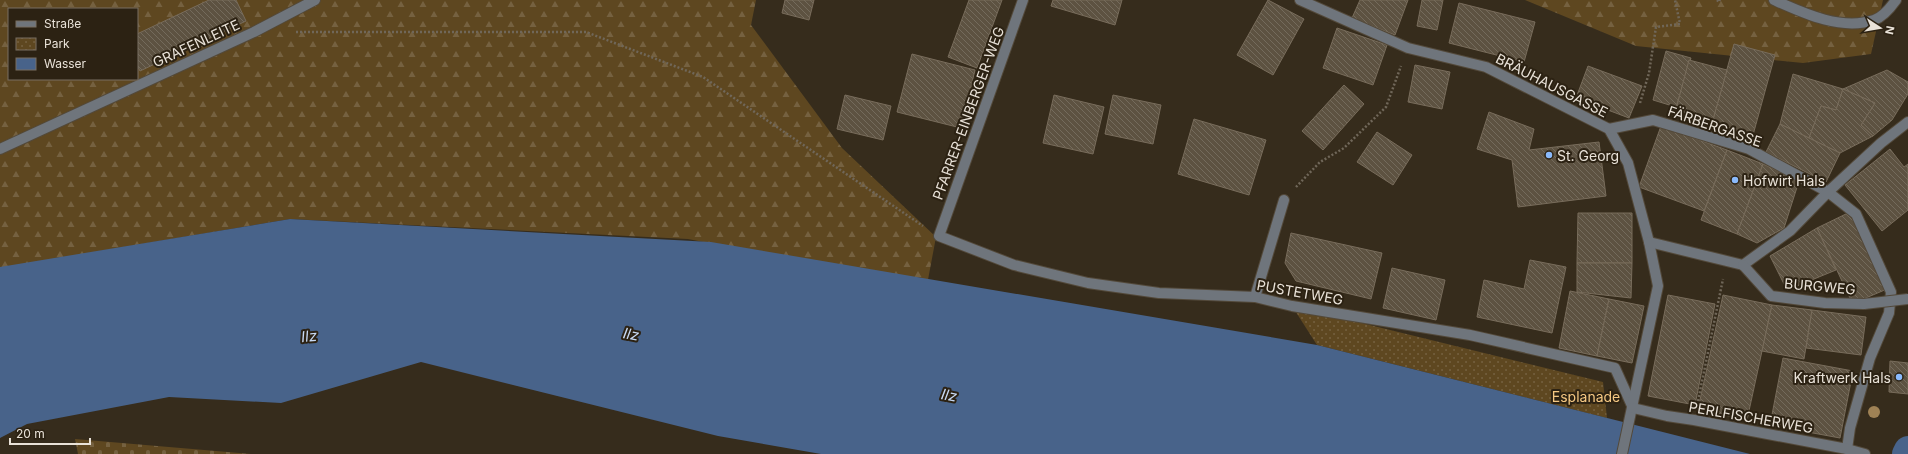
<svg xmlns="http://www.w3.org/2000/svg" width="1908" height="454" viewBox="0 0 1908 454" font-family="Inter,sans-serif">
  <style>
    .forest { fill: url(#forest-firs); fill-rule: evenodd }
    .cemetery { fill: url(#cemetery-stones) }
    .park { fill: url(#park-dots) }
    .water { fill: #48638a }
    .lines { fill: none; stroke-linecap: round; stroke-linejoin: round }
    .canal { stroke: #48638a; stroke-width: 28 }
    .building { fill: url(#building-back-hatch); stroke: #786c5b }
    .minor-casing { stroke: #53493a; stroke-width: 12 }
    .path { stroke: #706759; stroke-width: 2.5; stroke-dasharray: 2 2; stroke-linecap: butt }
    .minor { stroke: #6f757c; stroke-width: 10 }
    .minor-bridge-casing { stroke: #53493a; stroke-width: 12; stroke-linecap: butt }
    .minor-bridge { stroke: #6f757c; stroke-width: 10 }
    .tree { fill: #9f8255 }
    .poi-dot { fill: #8abafc; stroke: #2c2213; stroke-width: 1.5 }
    .labels { text-anchor: middle; dominant-baseline: central; stroke-width: 4; stroke-linejoin: round; paint-order: stroke }
    .street-label { font-size: 14px; fill: #e9e2d8; stroke: #2c2213 }
    .poi-label { font-size: 14px; fill: #e9e2d8; stroke: #2c2213; text-anchor: start }
    .park-label { font-size: 14px; fill: #f5c883; stroke: #2c2213 }
    .water-label { font-size: 15px; font-style: italic; fill: #c8daf4; stroke: #2c2213 }
  </style>
  <defs>
    <pattern id="forest-firs" width="22" height="20" patternUnits="userSpaceOnUse"><rect width="22" height="20" fill="#5e4720"/><path d="M5 1l3.5 6h-7zM16 11l3.5 6h-7z" fill="#756140"/></pattern>
    <pattern id="cemetery-stones" width="16" height="16" patternUnits="userSpaceOnUse"><rect width="16" height="16" fill="#5e4720"/><path d="M2 7V4a2 2 0 0 1 4 0v3zM10 15v-3a2 2 0 0 1 4 0v3z" fill="#756140"/></pattern>
    <pattern id="park-dots" width="8" height="8" patternUnits="userSpaceOnUse"><rect width="8" height="8" fill="#5e4720"/><path d="M2 2h.1M6 6h.1" fill="none" stroke="#756140" stroke-width="1.8" stroke-linecap="round"/></pattern>
    <pattern id="building-back-hatch" width="6" height="6" patternUnits="userSpaceOnUse"><rect width="6" height="6" fill="#5d5241"/><path d="M-1 5l2 2M0 0l6 6M5-1l2 2" fill="none" stroke="#746b5c"/></pattern>
  </defs>
  <rect width="100%" height="100%" fill="#362c1c"/>
  <g class="forest">
    <path d="M0 0H756L751 25 842 148 936 237 927 285 688 239 290 219 0 268ZM9 9H137V79H9Z"/>
    <polygon points="1525,0 1883,0 1871,54 1803,63 1636,46"/>
  </g>
  <polygon class="cemetery" points="75,439 251,454 78,454"/>
  <polygon class="park" points="1292,306 1603,382 1607,418 1317,345"/>
  <polygon class="water" points="290,219 711,242 1317,345 1750,454 821,454 718,436 421,362 281,403 169,397 27,424 0,438 0,267"/>
  <g class="lines">
    <polyline class="canal" points="1906,454 1908,450"/>
  </g>
  <g class="building">
    <polygon points="209,0 236,0 246,21 140,71 137,65 137,34"/>
    <polygon points="785,0 814,0 809,20 782,13"/>
    <polygon points="969,0 1002,0 977,68 948,57"/>
    <polygon points="1053,0 1122,0 1115,25 1051,6"/>
    <polygon points="1268,0 1304,19 1273,75 1237,55"/>
    <polygon points="1360,0 1408,0 1395,35 1352,18"/>
    <polygon points="1422,0 1443,0 1437,30 1417,26"/>
    <polygon points="1459,3 1535,22 1524,62 1449,43"/>
    <polygon points="1337,28 1387,45 1373,85 1323,68"/>
    <polygon points="1734,44 1775,55 1753,135 1712,123"/>
    <polygon points="1666,51 1691,58 1676,107 1653,100"/>
    <polygon points="912,54 975,70 961,128 897,112"/>
    <polygon points="1689,60 1727,70 1712,123 1675,113"/>
    <polygon points="1415,65 1450,72 1442,109 1408,102"/>
    <polygon points="1588,66 1642,86 1629,118 1576,98"/>
    <polygon points="1887,70 1908,82 1908,94 1892,120 1873,136 1861,125 1875,103 1843,89"/>
    <polygon points="1793,74 1843,89 1836,110 1821,106 1809,138 1780,124"/>
    <polygon points="1344,85 1364,104 1323,150 1302,131"/>
    <polygon points="1843,89 1875,103 1861,125 1873,136 1840,153 1809,138 1821,106 1836,110"/>
    <polygon points="845,95 891,106 883,140 837,129"/>
    <polygon points="1054,95 1104,107 1093,154 1043,143"/>
    <polygon points="1113,95 1161,105 1153,144 1105,134"/>
    <polygon points="1489,112 1534,129 1529,150 1599,142 1606,196 1518,207 1512,160 1477,149"/>
    <polygon points="1194,119 1266,140 1249,195 1178,174"/>
    <polygon points="1780,124 1840,153 1826,182 1766,152"/>
    <polygon points="1661,126 1727,150 1704,211 1639,187"/>
    <polygon points="1377,132 1412,155 1393,185 1357,162"/>
    <polygon points="1890,149 1904,167 1908,164 1908,210 1882,231 1845,185"/>
    <polygon points="1727,150 1763,164 1737,234 1701,220"/>
    <polygon points="1763,164 1799,181 1784,228 1757,243 1737,234"/>
    <polygon points="1850,212 1887,289 1861,300 1850,298 1817,228"/>
    <polygon points="1578,213 1632,213 1632,263 1577,263"/>
    <polygon points="1817,228 1836,270 1787,290 1770,256"/>
    <polygon points="1291,233 1382,253 1371,299 1296,281 1285,263"/>
    <polygon points="1530,260 1566,267 1552,333 1477,317 1484,280 1524,289"/>
    <polygon points="1577,263 1632,263 1631,298 1577,292"/>
    <polygon points="1392,268 1445,280 1436,320 1383,308"/>
    <polygon points="1570,291 1609,299 1597,356 1559,348"/>
    <polygon points="1668,295 1715,304 1695,405 1648,396"/>
    <polygon points="1723,295 1772,305 1747,420 1698,409"/>
    <polygon points="1609,299 1644,306 1632,363 1597,356"/>
    <polygon points="1772,305 1812,310 1804,359 1762,351"/>
    <polygon points="1812,310 1866,317 1861,355 1806,348"/>
    <polygon points="1783,358 1853,371 1840,438 1770,425"/>
    <polygon points="1890,361 1908,363 1908,394 1889,392"/>
  </g>
  <g class="lines">
    <defs>
      <g id="minor">
        <polyline points="1023,0 939,236 1014,265 1088,283 1159,293 1255,297 1292,306 1470,335 1615,368 1633,408"/>
        <polyline points="1300,0 1408,48 1486,67 1609,129 1628,163 1649,242 1658,286 1622,454"/>
        <path d="M1774 0C1803 13 1841 31 1874 20 1883 17 1891 7 1896 0"/>
        <polyline points="1609,129 1653,120 1749,149 1828,192 1856,214 1891,292 1889,313 1870,358 1850,428 1847,449"/>
        <polyline points="0,149 254,32 315,0"/>
        <polyline points="1649,242 1743,265"/>
        <polyline points="1743,265 1790,231 1828,192 1881,143 1908,122"/>
        <polyline points="1743,265 1771,296 1825,303 1864,304"/>
        <polyline points="1255,297 1284,200"/>
        <polyline points="1633,408 1667,416 1694,420 1847,449 1865,454"/>
      </g>
    </defs>
    <use href="#minor" class="minor-casing"/>
    <g class="path">
      <polyline points="1717,0 1719,2 1720,0"/>
      <polyline points="296,32 586,32 703,77 923,226"/>
      <polyline points="1640,103 1649,73 1656,27 1680,24 1675,0"/>
      <polyline points="1296,187 1320,162 1344,148 1386,107 1401,66"/>
      <polyline points="1698,401 1723,279"/>
    </g>
    <use href="#minor" class="minor"/>
    <defs>
      <polyline id="minor-bridge" points="1864,304 1908,299"/>
    </defs>
    <use href="#minor-bridge" class="minor-bridge-casing"/>
    <use href="#minor-bridge" class="minor-bridge"/>
  </g>
  <circle class="tree" cx="1874" cy="412" r="6"/>
  <g class="poi-dot">
    <circle cx="1549" cy="155" r="4"/>
    <circle cx="1735" cy="180" r="4"/>
    <circle cx="1899" cy="377" r="4"/>
  </g>
  <g class="labels">
    <g class="street-label">
      <text transform="translate(196 43) rotate(-25)">GRAFENLEITE</text>
      <text transform="translate(1552 85) rotate(27)">BRÄUHAUSGASSE</text>
      <text transform="translate(968 113) rotate(-70)">PFARRER-EINBERGER-WEG</text>
      <text transform="translate(1715 126) rotate(19)">FÄRBERGASSE</text>
      <text transform="translate(1820 286) rotate(5)">BURGWEG</text>
      <text transform="translate(1300 292) rotate(10)">PUSTETWEG</text>
      <text transform="translate(1751 417) rotate(10)">PERLFISCHERWEG</text>
    </g>
    <g class="poi-label">
      <text x="1557" y="155">St. Georg</text>
      <text x="1743" y="180">Hofwirt Hals</text>
      <text x="1891" y="377" text-anchor="end">Kraftwerk Hals</text>
    </g>
    <g class="park-label">
      <text x="1586" y="396">Esplanade</text>
    </g>
    <g class="water-label">
      <text transform="translate(631 334) rotate(11)">Ilz</text>
      <text transform="translate(309 336) rotate(-5)">Ilz</text>
      <text transform="translate(949 395) rotate(11)">Ilz</text>
    </g>
  </g>
  <rect x="8" y="8" width="130" height="72" fill="#2c2213" stroke="#786f62"/>
  <rect x="16" y="21" width="20" height="6" fill="#6f757c" stroke="#786f62"/>
  <text x="44" y="28" font-size="12" fill="#e9e2d8">Straße</text>
  <rect x="16" y="38" width="20" height="12" fill="url(#park-dots)" stroke="#786f62"/>
  <text x="44" y="48" font-size="12" fill="#e9e2d8">Park</text>
  <rect x="16" y="58" width="20" height="12" fill="#48638a" stroke="#786f62"/>
  <text x="44" y="68" font-size="12" fill="#e9e2d8">Wasser</text>
  <g transform="translate(1880 28) rotate(102)" stroke="#2c2213" stroke-width="3" paint-order="stroke">
  <path d="M0-3L7 15L0 10L-7 15Z" fill="#e9e2d8"/>
  <text y="-6" font-size="11" font-weight="bold" text-anchor="middle" fill="#e9e2d8">N</text>
  </g>
  <path d="M10 438v6h80v-6" fill="none" stroke="#e9e2d8" stroke-width="2"/>
  <text x="16" y="438" font-size="12" fill="#e9e2d8" stroke="#2c2213" stroke-width="3" paint-order="stroke">20 m</text>
</svg>
